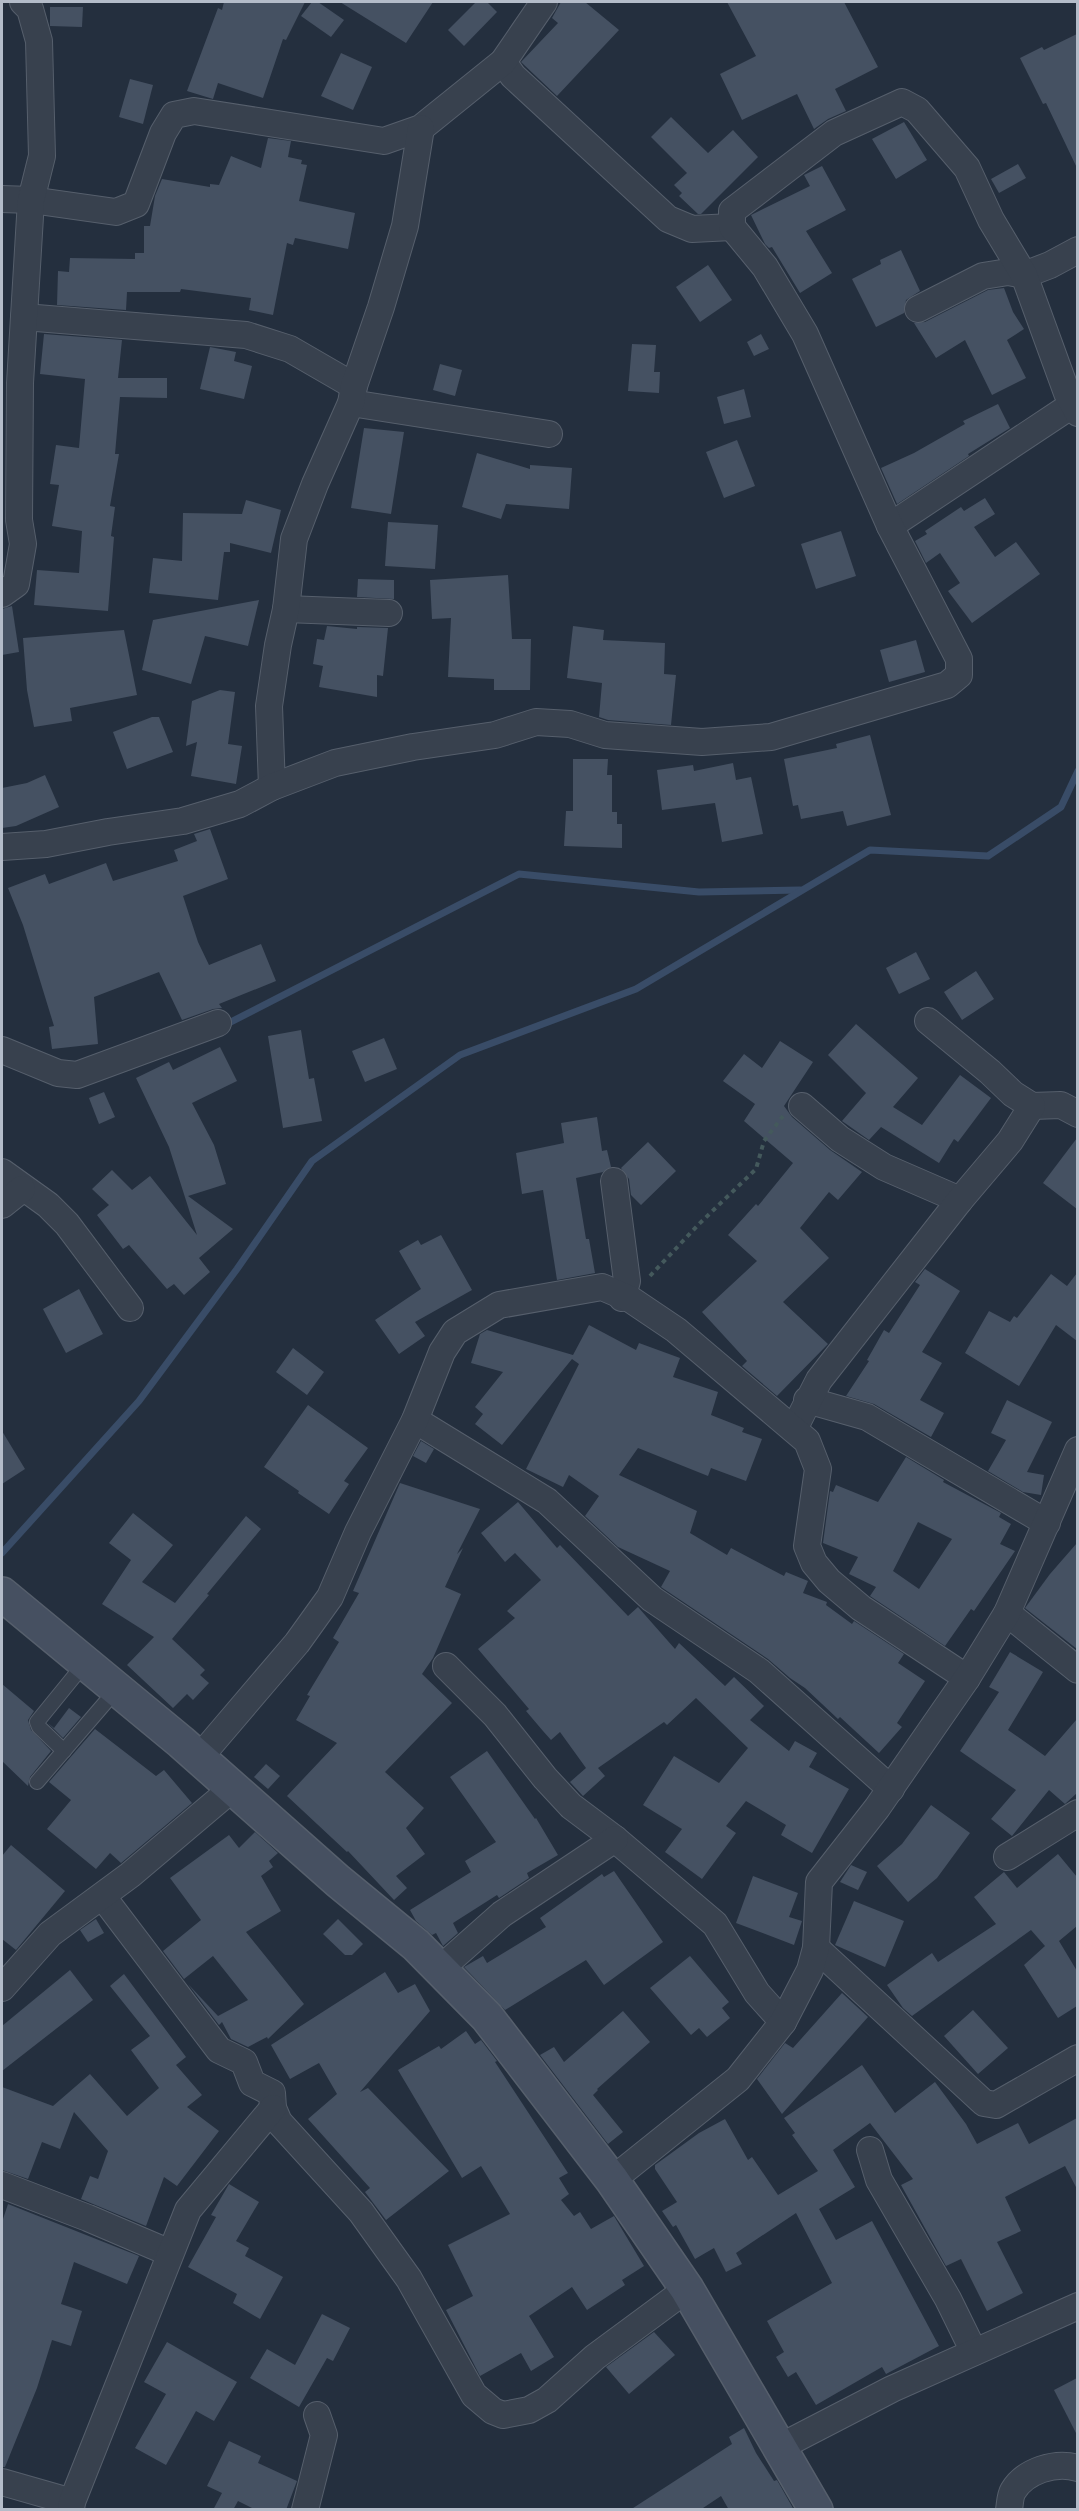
<svg xmlns="http://www.w3.org/2000/svg" width="1079" height="2511" viewBox="0 0 1079 2511" font-family="'Alegreya Sans',sans-serif">
  <style>
    .lines { fill: none; stroke-linecap: round; stroke-linejoin: round }
    .stream { stroke: #394c67; stroke-width: 7 }
    .building { fill: #455162; fill-rule: evenodd }
    .lane-casing { stroke: #565f6c; stroke-width: 16 }
    .street-casing { stroke: #565f6c; stroke-width: 28 }
    .secondary-casing { stroke: #565f6c; stroke-width: 36 }
    .path { stroke: #44595c; stroke-width: 4; stroke-dasharray: 4.5 4.5; stroke-linecap: butt }
    .lane { stroke: #38414e; stroke-width: 14 }
    .street { stroke: #38414e; stroke-width: 26 }
    .secondary { stroke: #465061; stroke-width: 33 }
  </style>
  <rect width="100%" height="100%" fill="#242f3e"/>
  <g class="lines">
    <g class="stream">
      <polyline points="225,1025 519,874 699,892 800,890"/>
      <polyline points="2,1553 139,1401 237,1269 312,1161 460,1055 636,989 870,850 988,856 1061,807 1078,771"/>
    </g>
  </g>
  <g class="building">
    <polygon points="224,2 305,2 286,40 283,39 263,98 218,83 213,99 187,91 218,8 222,10"/>
    <polygon points="312,2 318,2 344,20 331,37 301,16"/>
    <polygon points="340,2 433,2 406,43"/>
    <polygon points="476,2 487,2 497,12 464,46 448,30"/>
    <polygon points="561,2 585,2 619,30 557,96 521,62 558,23 552,18"/>
    <polygon points="727,2 844,2 878,67 835,89 846,111 828,119 814,129 797,94 742,120 720,74 756,56"/>
    <polygon points="50,7 83,7 82,27 50,26"/>
    <polygon points="1077,34 1077,168 1046,103 1043,104 1020,58 1042,47 1044,50"/>
    <polygon points="341,53 372,67 353,110 321,96"/>
    <polygon points="130,79 153,85 143,124 119,117"/>
    <polygon points="671,117 708,153 733,130 758,157 701,214 698,214 679,196 682,193 674,185 687,173 651,137"/>
    <polygon points="904,122 927,160 896,179 872,139"/>
    <polygon points="268,138 291,141 288,157 302,160 301,164 307,165 299,201 355,213 348,249 295,238 293,245 287,243 273,315 249,310 251,298 181,289 180,292 127,292 126,310 57,305 58,271 69,272 70,258 135,259 135,253 144,253 144,226 150,226 155,196 162,179 210,187 210,184 219,185 231,156 261,168"/>
    <polygon points="1018,164 1026,178 999,193 991,179"/>
    <polygon points="822,166 846,210 806,231 832,273 800,293 772,247 769,248 765,244 751,215 810,186 804,175"/>
    <polygon points="901,250 920,291 906,300 904,313 876,327 852,279 881,264 880,260"/>
    <polygon points="708,265 732,300 700,322 676,287"/>
    <polygon points="1004,288 1013,312 1024,329 1007,340 1026,378 992,395 965,340 936,358 914,323 925,322 988,290"/>
    <polygon points="44,334 122,340 118,378 167,378 167,398 120,397 115,454 119,454 110,506 115,507 111,536 114,537 108,611 34,605 37,570 79,573 82,531 52,526 59,485 50,484 56,445 79,448 85,379 40,374"/>
    <polygon points="761,334 769,349 754,356 747,342"/>
    <polygon points="632,344 656,345 654,372 660,372 659,393 628,391"/>
    <polygon points="210,347 236,352 234,361 252,366 244,399 200,389"/>
    <polygon points="440,364 462,370 455,396 433,390"/>
    <polygon points="744,389 751,417 724,424 717,397"/>
    <polygon points="998,404 1010,428 968,454 969,456 897,504 881,468 914,453 965,424 963,421"/>
    <polygon points="364,428 404,432 391,514 351,508"/>
    <polygon points="737,440 755,486 724,498 706,452"/>
    <polygon points="477,453 530,469 530,465 572,468 569,509 506,504 501,519 462,507"/>
    <polygon points="985,498 995,514 974,527 995,557 1016,542 1040,574 972,623 948,591 960,583 940,553 926,563 915,541 927,534 925,531 961,507 964,511"/>
    <polygon points="246,500 281,510 271,553 230,543 230,552 224,552 218,600 149,593 153,558 182,561 183,513 242,514"/>
    <polygon points="388,522 438,525 435,569 385,566"/>
    <polygon points="841,531 856,576 816,589 801,544"/>
    <polygon points="508,575 512,639 531,639 530,690 494,690 494,679 448,677 451,618 432,619 430,580"/>
    <polygon points="358,579 394,580 394,599 357,597"/>
    <polygon points="259,600 248,646 205,636 191,684 142,670 153,620"/>
    <polygon points="12,606 19,652 2,655 2,609"/>
    <polygon points="327,626 357,629 357,627 388,628 383,676 377,675 377,697 319,687 323,666 313,664 317,639 324,640"/>
    <polygon points="573,626 604,630 603,640 665,643 664,674 676,675 671,725 608,720 599,717 602,683 567,678"/>
    <polygon points="124,630 137,695 70,708 72,721 34,727 27,690 23,638"/>
    <polygon points="916,640 925,672 889,682 880,650"/>
    <polygon points="220,690 235,692 228,744 242,746 236,784 191,776 197,742 186,746 192,701"/>
    <polygon points="152,717 159,717 173,752 127,769 113,732"/>
    <polygon points="870,735 891,815 847,826 843,811 801,819 798,805 793,806 784,759 837,748 836,744"/>
    <polygon points="573,759 608,759 607,775 612,775 612,812 617,812 617,824 622,824 622,848 564,846 566,811 573,811"/>
    <polygon points="733,763 736,780 751,777 763,834 722,842 715,803 662,810 657,770 693,765 694,771"/>
    <polygon points="45,775 59,807 16,826 2,828 2,788 27,783"/>
    <polygon points="210,829 228,879 183,896 198,942 209,965 261,944 276,981 219,1004 222,1008 213,1009 182,1020 159,972 94,997 98,1044 52,1049 49,1027 54,1026 23,925 8,888 45,874 49,884 106,863 113,881 178,861 174,850 197,841 194,834"/>
    <polygon points="916,952 930,979 899,994 886,968"/>
    <polygon points="976,971 994,999 962,1020 944,992"/>
    <polygon points="856,1024 918,1078 893,1107 922,1125 960,1075 991,1098 958,1142 954,1139 939,1163 881,1127 869,1140 842,1121 866,1093 828,1055"/>
    <polygon points="301,1030 309,1079 314,1078 322,1121 283,1128 268,1036"/>
    <polygon points="384,1038 397,1069 365,1082 352,1051"/>
    <polygon points="780,1041 813,1062 784,1106 792,1117 830,1150 862,1172 838,1200 829,1192 800,1228 829,1258 783,1302 828,1344 777,1396 742,1366 747,1361 702,1312 757,1261 728,1235 756,1204 758,1206 793,1163 744,1121 755,1104 723,1081 744,1054 762,1068"/>
    <polygon points="220,1047 237,1081 192,1103 214,1145 226,1184 188,1196 233,1229 199,1258 210,1272 184,1295 174,1284 167,1289 129,1245 123,1249 97,1215 109,1205 92,1189 112,1170 132,1190 150,1176 197,1235 169,1147 136,1078 169,1062 173,1070"/>
    <polygon points="104,1092 115,1117 99,1124 89,1098"/>
    <polygon points="597,1117 602,1151 607,1150 611,1167 603,1172 576,1178 586,1239 589,1239 595,1273 557,1280 543,1190 522,1194 516,1153 564,1143 561,1123"/>
    <polygon points="1077,1138 1077,1209 1043,1183"/>
    <polygon points="648,1142 676,1171 641,1205 631,1195 629,1179 621,1168"/>
    <polygon points="441,1235 472,1290 415,1322 425,1336 399,1354 375,1320 421,1289 399,1251 418,1240 421,1245"/>
    <polygon points="925,1269 960,1291 922,1352 942,1363 920,1400 944,1413 931,1437 874,1404 846,1396 869,1361 867,1360 884,1330 889,1333 920,1285 915,1282"/>
    <polygon points="1077,1273 1077,1341 1056,1325 1019,1386 965,1353 989,1311 1010,1322 1014,1316 1017,1318 1051,1274 1067,1286"/>
    <polygon points="79,1289 103,1334 66,1353 43,1309"/>
    <polygon points="589,1325 636,1350 639,1343 680,1358 673,1377 718,1392 711,1415 744,1428 742,1432 762,1439 746,1481 711,1468 708,1476 638,1448 619,1475 697,1511 690,1533 727,1555 731,1548 784,1576 786,1572 808,1581 803,1593 827,1602 826,1605 852,1624 854,1621 904,1654 898,1663 925,1681 897,1723 902,1727 879,1753 840,1717 838,1719 805,1688 790,1678 768,1659 661,1587 670,1571 618,1547 585,1516 599,1496 569,1475 563,1487 526,1469 579,1364 572,1359 502,1445 475,1424 483,1414 475,1407 503,1372 471,1363 480,1334 487,1330 573,1355"/>
    <polygon points="293,1348 324,1372 307,1395 276,1372"/>
    <polygon points="1007,1400 1052,1422 1027,1472 1044,1475 1041,1495 1023,1492 988,1471 1006,1440 991,1433"/>
    <polygon points="308,1405 368,1448 344,1481 349,1484 329,1514 298,1493 299,1491 264,1467"/>
    <polygon points="2,1431 25,1469 2,1484"/>
    <polygon points="421,1441 434,1449 426,1463 413,1456"/>
    <path d="M906 1457 944 1480 943 1482 1001 1513 999 1517 1011 1524 1000 1544 1015 1551 974 1611 971 1609 945 1646 870 1596 876 1587 849 1574 858 1557 823 1543 830 1491 833 1492 836 1485 878 1502ZM918 1522 952 1539 919 1589 893 1571Z"/>
    <polygon points="400,1483 480,1509 457,1554 463,1548 445,1587 461,1594 433,1658 422,1674 452,1703 385,1772 424,1808 406,1828 425,1854 396,1876 407,1888 394,1900 348,1851 347,1852 287,1796 337,1743 296,1720 310,1696 307,1695 339,1642 333,1638 359,1593 353,1591"/>
    <polygon points="518,1502 557,1548 560,1545 628,1616 638,1607 675,1649 679,1643 725,1686 734,1677 764,1706 750,1720 789,1751 795,1741 817,1753 809,1767 849,1789 812,1853 781,1835 786,1825 746,1801 726,1826 736,1833 702,1879 665,1852 682,1829 643,1805 674,1756 719,1783 748,1748 696,1698 667,1725 664,1722 598,1768 605,1776 583,1796 570,1782 586,1768 560,1732 551,1740 543,1731 526,1711 529,1709 478,1649 515,1618 507,1611 541,1580 515,1553 505,1562 481,1533"/>
    <polygon points="133,1513 173,1545 142,1582 175,1603 246,1516 261,1529 207,1594 209,1595 172,1639 205,1670 200,1675 209,1683 193,1700 187,1694 173,1708 127,1665 154,1637 102,1604 131,1560 109,1543"/>
    <polygon points="1077,1543 1077,1649 1025,1608 1050,1574"/>
    <polygon points="1010,1652 1043,1672 1008,1730 1045,1756 1077,1719 1077,1793 1065,1804 1049,1790 1012,1836 991,1819 1016,1790 960,1751 999,1692 989,1687"/>
    <polygon points="2,1684 34,1711 28,1720 31,1730 51,1751 30,1777 28,1786 2,1761"/>
    <polygon points="69,1708 81,1717 63,1738 48,1723 54,1728"/>
    <polygon points="95,1729 156,1776 164,1770 192,1803 121,1863 110,1853 96,1869 47,1829 71,1800 49,1782"/>
    <polygon points="487,1751 535,1819 536,1818 558,1855 527,1873 529,1878 499,1898 497,1895 453,1923 458,1933 443,1946 436,1933 432,1935 416,1921 410,1910 471,1872 465,1861 496,1842 450,1777"/>
    <polygon points="266,1764 280,1776 268,1789 254,1777"/>
    <polygon points="931,1805 970,1833 937,1878 908,1902 877,1866 902,1844"/>
    <polygon points="255,1832 278,1853 269,1861 273,1867 261,1876 281,1911 246,1932 304,2004 268,2039 267,2037 248,2047 231,2039 222,2022 219,2025 188,1984 218,2016 248,2000 213,1956 184,1979 163,1951 201,1920 170,1878 229,1835 239,1848"/>
    <polygon points="11,1845 65,1891 16,1950 2,1939 2,1856"/>
    <polygon points="1058,1854 1077,1877 1077,1926 1059,1941 1077,1971 1077,2006 1058,2018 1024,1965 1045,1946 1031,1930 912,2016 903,2008 887,1985 932,1953 938,1962 996,1924 974,1897 1004,1872 1017,1888"/>
    <polygon points="851,1865 867,1872 858,1890 840,1882"/>
    <polygon points="614,1871 663,1942 604,1985 586,1960 505,2010 464,1967 483,1956 487,1963 546,1927 540,1918 602,1874 604,1877"/>
    <polygon points="753,1876 798,1893 789,1917 802,1921 794,1945 736,1923"/>
    <polygon points="854,1901 904,1921 885,1967 835,1945"/>
    <polygon points="96,1919 104,1933 88,1942 80,1930"/>
    <polygon points="338,1919 363,1944 352,1955 345,1955 323,1934"/>
    <polygon points="690,1956 729,2002 722,2008 730,2018 707,2037 699,2028 691,2035 650,1988"/>
    <polygon points="70,1970 93,2000 2,2071 2,2026"/>
    <polygon points="385,1972 398,1993 415,1984 430,2011 360,2092 368,2088 449,2171 386,2220 365,2192 370,2188 308,2119 337,2094 319,2063 290,2079 271,2045"/>
    <polygon points="124,1974 186,2057 176,2065 202,2095 187,2107 219,2131 177,2186 164,2177 146,2226 81,2199 90,2176 98,2179 108,2151 74,2112 60,2149 42,2142 28,2179 2,2170 2,2087 53,2106 90,2074 127,2116 159,2088 131,2050 150,2036 110,1986"/>
    <polygon points="842,1993 868,2017 782,2114 757,2079 785,2043 793,2048"/>
    <polygon points="973,2010 1008,2048 978,2074 944,2036"/>
    <polygon points="623,2011 650,2042 597,2089 598,2090 593,2095 623,2132 608,2144 540,2055 554,2047 564,2062"/>
    <polygon points="466,2031 475,2044 481,2040 497,2061 495,2062 568,2173 559,2178 569,2194 561,2200 574,2216 580,2212 591,2229 614,2216 644,2266 622,2280 625,2285 587,2310 572,2287 529,2316 554,2357 531,2371 521,2353 480,2376 446,2310 473,2296 448,2245 510,2214 481,2166 462,2178 398,2070 439,2046 441,2049"/>
    <polygon points="862,2065 895,2113 935,2082 966,2124 977,2144 1018,2123 1029,2144 1077,2118 1077,2189 1065,2166 1005,2197 1021,2231 997,2242 1023,2293 987,2311 961,2259 946,2266 901,2185 913,2179 870,2123 833,2150 855,2187 819,2209 836,2240 872,2221 939,2346 886,2374 882,2367 816,2405 796,2372 788,2377 776,2357 784,2352 767,2321 832,2283 796,2213 736,2253 742,2264 726,2272 714,2248 695,2259 676,2225 673,2227 662,2211 677,2202 655,2169 655,2165 699,2133 725,2119 748,2160 752,2157 778,2195 818,2171 792,2135 795,2133 784,2118"/>
    <polygon points="229,2184 259,2202 236,2241 249,2248 245,2256 283,2277 260,2319 233,2303 237,2294 188,2267 216,2217 211,2215"/>
    <polygon points="8,2204 139,2256 127,2284 74,2262 61,2304 82,2311 71,2346 52,2340 37,2388 5,2467 2,2467 2,2222"/>
    <polygon points="322,2314 350,2328 333,2361 327,2358 299,2407 250,2378 267,2349 295,2365"/>
    <polygon points="654,2332 675,2355 629,2394 606,2367"/>
    <polygon points="167,2342 237,2382 214,2421 196,2411 166,2465 135,2448 166,2394 144,2382"/>
    <polygon points="1077,2378 1077,2435 1054,2390"/>
    <polygon points="744,2428 756,2453 774,2481 777,2480 794,2510 729,2510 721,2496 700,2510 630,2510 732,2444 729,2437"/>
    <polygon points="229,2441 261,2456 258,2463 297,2481 286,2510 256,2510 238,2501 233,2510 213,2510 222,2493 207,2486"/>
  </g>
  <g class="lines">
    <defs>
      <g id="lane">
        <polyline points="64,1751 39,1727 37,1722 85,1663"/>
        <polyline points="37,1782 117,1689"/>
      </g>
      <g id="street">
        <polyline points="503,62 513,76 668,219 692,229 732,227"/>
        <polyline points="2,199 31,200 116,212 136,204 163,133 174,115 194,111 384,141 421,128 503,62 544,2"/>
        <polyline points="918,309 983,276 1008,272 1024,275 1050,265 1078,250"/>
        <polyline points="24,317 246,335 290,349 354,386"/>
        <polyline points="351,403 549,434"/>
        <polyline points="890,526 1072,405"/>
        <polyline points="2,594 16,584 23,544 19,520 20,383 31,200 42,156 39,41 30,9 23,2"/>
        <polyline points="286,609 389,613"/>
        <polyline points="272,787 269,706 278,645 286,609 294,539 315,484 351,403 354,386 381,307 405,226 421,128"/>
        <polyline points="2,847 46,844 108,832 183,821 240,804 272,787 335,763 413,747 495,735 536,722 570,724 605,735 702,742 771,737 947,685 959,675 959,659 890,526 805,334 765,267 732,227 732,211 834,133 902,102 917,110 967,168 991,220 1024,275 1067,393 1078,413"/>
        <polyline points="2,1050 58,1073 77,1075 218,1023"/>
        <polyline points="802,1106 840,1139 884,1167 960,1200"/>
        <polyline points="1032,1106 1061,1105 1078,1114"/>
        <polyline points="2,1172 48,1205 67,1224 130,1308"/>
        <polyline points="614,1181 627,1281 622,1298"/>
        <polyline points="2,1205 22,1189"/>
        <polyline points="807,1400 867,1417 1047,1523"/>
        <polyline points="415,1420 547,1501 652,1599 759,1671 891,1789"/>
        <polyline points="794,1429 819,1380 960,1200 1010,1141 1032,1106 1013,1094 990,1072 928,1021"/>
        <polyline points="1007,1613 1078,1670"/>
        <polyline points="446,1666 495,1715 545,1778 571,1806 615,1839 715,1924 757,1993 783,2022"/>
        <polyline points="199,1758 297,1643 330,1597 358,1532 415,1420 442,1352 455,1332 499,1305 602,1287 630,1299 676,1330 807,1441 818,1469 807,1546 814,1563 829,1581 861,1608 967,1678"/>
        <polyline points="1007,1857 1078,1813"/>
        <polyline points="103,1897 219,2050 244,2062 252,2083 272,2093 273,2108 279,2122 361,2212 409,2279 474,2395 493,2411 503,2415 529,2410 547,2400 595,2357 687,2289"/>
        <polyline points="816,1948 984,2103 996,2105 1078,2058"/>
        <polyline points="440,1969 502,1914 615,1839"/>
        <polyline points="2,1988 50,1934 130,1875 234,1787"/>
        <polyline points="870,2150 879,2180 948,2299 974,2352"/>
        <polyline points="612,2180 738,2079 783,2022 810,1970 816,1948 819,1882 877,1808 967,1678 1007,1613 1078,1450"/>
        <polyline points="2,2185 88,2218 170,2253"/>
        <polyline points="778,2448 892,2389 1078,2306"/>
        <polyline points="2,2482 72,2502"/>
        <polyline points="71,2510 72,2502 188,2210 273,2108"/>
        <polyline points="305,2510 324,2435 317,2415"/>
        <path d="M1009 2510C1010 2504 1010 2496 1013 2491 1025 2471 1055 2461 1078 2468"/>
      </g>
      <polyline id="secondary" points="2,1594 181,1742 338,1881 416,1945 487,2017 612,2180 687,2289 816,2510"/>
    </defs>
    <use href="#lane" class="lane-casing"/>
    <use href="#street" class="street-casing"/>
    <use href="#secondary" class="secondary-casing"/>
    <polyline class="path" points="650,1276 699,1224 756,1169 764,1141 783,1116"/>
    <use href="#lane" class="lane"/>
    <use href="#street" class="street"/>
    <use href="#secondary" class="secondary"/>
  </g>
  <rect width="1079" height="2511" fill="none" stroke="#b4bcc9" stroke-width="6"/>
</svg>
